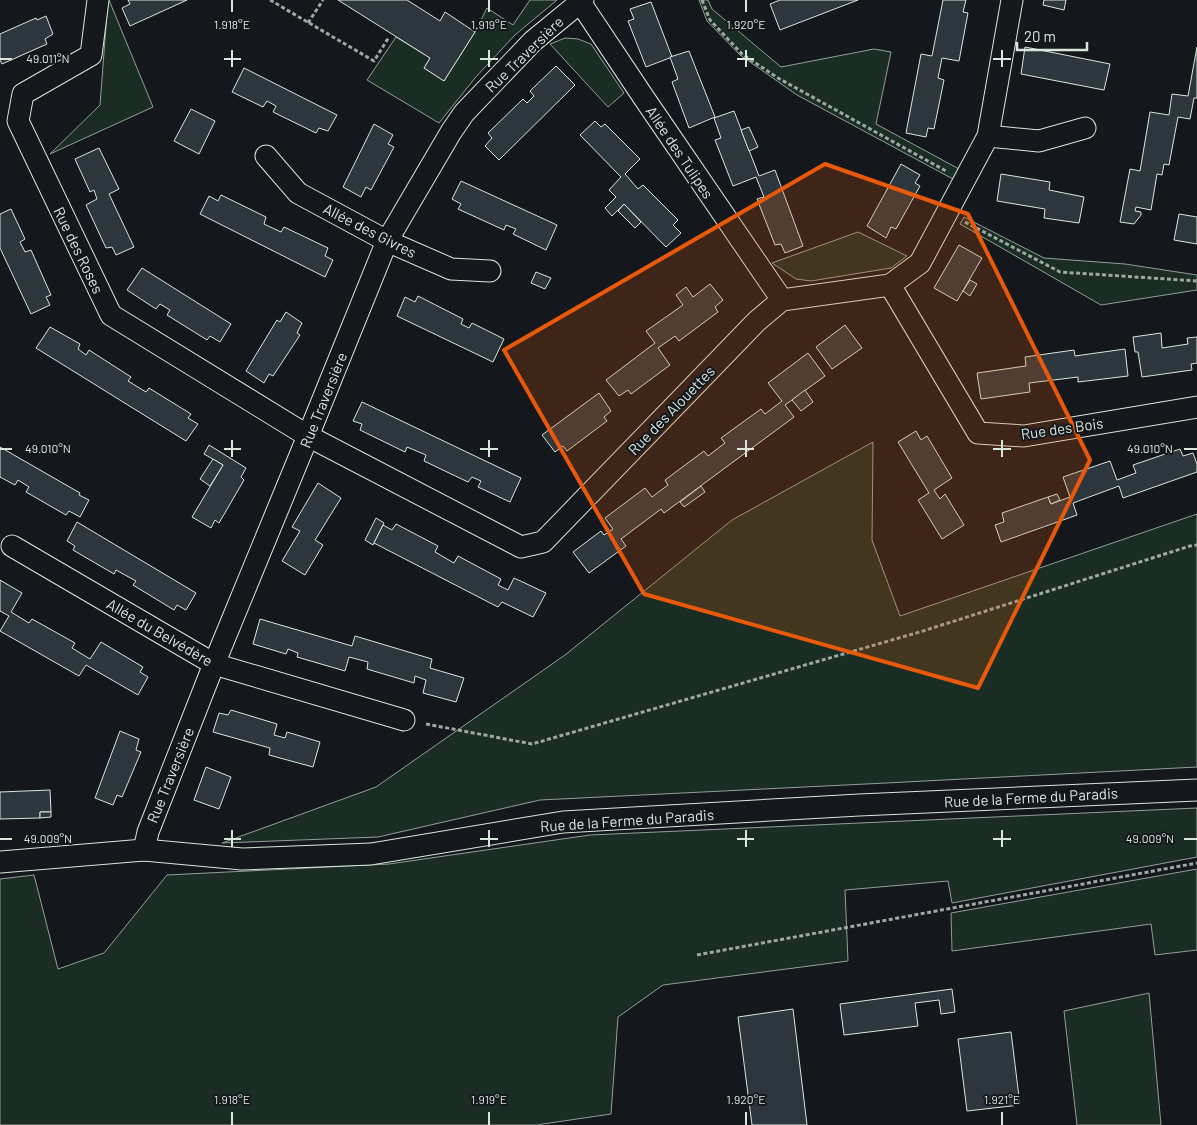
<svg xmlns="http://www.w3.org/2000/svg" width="1197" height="1125" viewBox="0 0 1197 1125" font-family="Barlow,sans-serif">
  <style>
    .green { fill: #1a2d24; stroke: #939e99 }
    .building { fill: #2c363c; stroke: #d8e6dc }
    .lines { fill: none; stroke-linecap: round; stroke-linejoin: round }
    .street-casing { stroke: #d8e6dc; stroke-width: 23 }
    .path { stroke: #9da8a2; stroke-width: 3; stroke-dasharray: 4 2.5; stroke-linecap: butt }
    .street { stroke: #14181c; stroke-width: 21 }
    .marked { fill: #e8590c; fill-opacity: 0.2; stroke: #e8590c; stroke-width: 4; stroke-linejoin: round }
    .ticks { fill: none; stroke: #d8e6dc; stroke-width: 2 }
    .labels { text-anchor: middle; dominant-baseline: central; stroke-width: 4; stroke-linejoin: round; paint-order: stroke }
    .street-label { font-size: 15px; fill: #d8e6dc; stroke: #14181c }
    .ticks-label { font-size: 12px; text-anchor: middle; fill: #d8e6dc; stroke: #14181c; stroke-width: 4; stroke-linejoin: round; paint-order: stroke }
  </style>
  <rect width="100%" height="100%" fill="#14181c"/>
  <g class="green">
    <polygon points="108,0 109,0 153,107 50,154 100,105"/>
    <polygon points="530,0 557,0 515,35 475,78 439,123 367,80 396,37 430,58 424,68 444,81 475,32 487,8 513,25"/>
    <polygon points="699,0 708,0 712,9 781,67 874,49 891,52 876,124 959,169 953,179 797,95 740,55 707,21"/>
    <polygon points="565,38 578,39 591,44 624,93 608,107 550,44"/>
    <polygon points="964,217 1044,258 1125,264 1197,275 1197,290 1101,305 960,224"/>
    <polygon points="858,232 907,256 891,268 811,281 796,279 772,263"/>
    <polygon points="873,442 872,540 900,616 1197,514 1197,767 886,783 540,800 378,837 222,843 376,787 565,655 732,520"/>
    <polygon points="1197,808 1197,857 952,903 948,881 845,890 848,961 663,985 618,1017 611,1114 536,1125 0,1125 0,879 34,875 58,969 104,953 167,875 389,864 590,835"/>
    <polygon points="1197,869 1197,950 1155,955 1151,924 952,951 951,913"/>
    <polygon points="1149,993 1161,1125 1077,1125 1064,1011"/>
  </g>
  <g class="building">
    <polygon points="128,0 187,0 130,26 122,8 130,4"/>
    <polygon points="338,0 407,0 440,21 445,12 475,32 444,81 424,68 430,58"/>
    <polygon points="780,0 858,0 780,30 770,4"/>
    <polygon points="943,0 966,0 963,12 968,13 959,61 942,58 938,78 944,80 934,129 928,128 926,137 906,133 921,54 932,56"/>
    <polygon points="1044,0 1066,0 1064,10 1043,5"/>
    <polygon points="651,2 672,57 646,67 628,21 634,19 630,9"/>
    <polygon points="46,16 53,34 45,39 47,44 2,64 0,60 0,34 36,18 37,20"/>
    <polygon points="1025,47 1110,64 1104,90 1021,74"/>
    <polygon points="1197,47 1197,98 1194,98 1190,119 1178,117 1169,165 1164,164 1162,175 1157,174 1151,210 1136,207 1135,211 1141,212 1141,215 1134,224 1120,222 1130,169 1140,171 1150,112 1169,115 1172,94 1188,96"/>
    <polygon points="689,51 715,117 689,128 672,82 678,79 670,57"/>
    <polygon points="556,66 575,85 499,160 485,146 492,138 488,133 523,99 527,103 534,96 530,91"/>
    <polygon points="244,68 337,115 328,131 319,128 316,133 273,112 276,106 267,101 263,107 232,92"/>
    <polygon points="191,109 215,121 199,154 174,141"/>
    <polygon points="734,111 759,176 775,170 803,246 785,253 781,244 775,245 757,199 764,197 756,177 733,186 715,140 721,138 714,118"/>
    <polygon points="595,121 601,127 605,124 640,159 625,174 638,189 643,185 678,220 673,225 681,233 666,247 624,204 612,216 605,208 616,197 609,190 621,177 580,135"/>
    <polygon points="374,124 393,135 388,144 394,147 371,190 366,187 361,197 343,187"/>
    <polygon points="749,127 758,147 749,151 741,130"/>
    <polygon points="99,148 119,189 109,194 134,247 116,255 112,247 106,248 86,205 97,199 94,190 90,192 75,159"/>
    <polygon points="901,164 920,175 915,183 920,186 896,229 891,227 886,238 867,226"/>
    <polygon points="1001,174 1050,182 1049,190 1084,197 1079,223 1044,218 1045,209 997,201"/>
    <polygon points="461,181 557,225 546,250 513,234 516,229 506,225 504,230 458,209 461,204 452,199"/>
    <polygon points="221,195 266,217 264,224 281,232 284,227 328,248 325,256 333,260 325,277 200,214 209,196 218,201"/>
    <polygon points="624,204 641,222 635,228 618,211"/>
    <polygon points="11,209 25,239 20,242 25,252 31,250 51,295 46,297 50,305 31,314 0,248 0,214"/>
    <polygon points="1179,214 1197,217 1197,244 1174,240"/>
    <polygon points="959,245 982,258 957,301 934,288"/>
    <polygon points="142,268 231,324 220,342 210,336 207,340 167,315 170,310 160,304 156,309 127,290"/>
    <polygon points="536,272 551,278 545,289 531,283"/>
    <polygon points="970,280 977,284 970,296 963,291"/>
    <polygon points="710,284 723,300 715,307 718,312 679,341 675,336 658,348 670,365 631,394 628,390 619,396 606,380 655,343 646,331 683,305 676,295 686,287 693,297"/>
    <polygon points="418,296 463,319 461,324 469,328 472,323 504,339 493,362 397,316 405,297 415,302"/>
    <polygon points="286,312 302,323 297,333 300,335 273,376 269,374 264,383 246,371 277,320 280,322"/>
    <polygon points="845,325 862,348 832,369 816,347"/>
    <polygon points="50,327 80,344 78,349 86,355 89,350 131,377 128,381 146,392 149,388 191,414 188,418 198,424 186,441 36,348"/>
    <polygon points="1161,333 1162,348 1188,344 1187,338 1197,337 1197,363 1191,364 1192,370 1142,377 1138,352 1135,352 1133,337"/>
    <polygon points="1125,349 1128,376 1078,382 1078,377 1029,383 1030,392 981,399 977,373 1026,366 1025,357 1074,350 1075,356"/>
    <polygon points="808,353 825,376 785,405 794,417 664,513 661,509 621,539 626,546 589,573 573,552 601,531 604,535 613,529 605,518 645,488 652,497 668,485 665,480 704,451 708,456 725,443 721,438 761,409 765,414 782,401 768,383"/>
    <polygon points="805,390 813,402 801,411 792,400"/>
    <polygon points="599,393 611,411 604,417 607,421 567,451 563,446 555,452 542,435"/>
    <polygon points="362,402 521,478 510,502 478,487 481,481 472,477 468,482 424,461 426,455 407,447 405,452 360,430 362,424 353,421"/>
    <polygon points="916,431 921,440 927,436 952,478 934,490 940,499 945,494 964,525 942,539 918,500 929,493 898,442"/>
    <polygon points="209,445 246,468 241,477 244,480 219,523 215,520 211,528 192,517 223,465 204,454"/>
    <polygon points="0,447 80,493 79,495 89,500 80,517 69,511 66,515 26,492 29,487 18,480 15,485 0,477"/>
    <polygon points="1180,449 1183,456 1193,453 1197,464 1197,472 1123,498 1119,486 1073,503 1077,515 1001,542 995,525 1004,522 1002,513 1048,497 1051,504 1070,497 1063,477 1110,461 1117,480 1136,473 1133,465"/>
    <polygon points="213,459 223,465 210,486 200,479"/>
    <polygon points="318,483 341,498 315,540 323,545 305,575 282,561 300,531 292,527"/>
    <polygon points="701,486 705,492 684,507 680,502"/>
    <polygon points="1057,494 1060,500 1051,504 1048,497"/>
    <polygon points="376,518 384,523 373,545 365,540"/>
    <polygon points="77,522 196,593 186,610 177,605 174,610 133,585 136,581 116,570 114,574 73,550 75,546 67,541"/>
    <polygon points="396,524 438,546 435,552 454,563 458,556 501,579 498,585 508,590 514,578 546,593 533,617 502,602 498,607 374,543 383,525 392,530"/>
    <polygon points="0,580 22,593 11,612 29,623 32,619 75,643 72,648 90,659 101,642 143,667 140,672 148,677 138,695 86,665 79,676 0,631 9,616 0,611"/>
    <polygon points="260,619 352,646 355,636 432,659 430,668 464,678 456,702 423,693 426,680 415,676 414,683 367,669 368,662 349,657 345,671 297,657 298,653 288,649 286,654 253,644"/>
    <polygon points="231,710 277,724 274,735 285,738 287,732 320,742 313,767 269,755 270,748 213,732 219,713 228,715"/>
    <polygon points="120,731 139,739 136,750 141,752 122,797 117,795 113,805 95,798"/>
    <polygon points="206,767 231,777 219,809 194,800"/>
    <polygon points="50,790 51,812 40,812 40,818 0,819 0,792"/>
    <polygon points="40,812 51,812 51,817 40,818"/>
    <polygon points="952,989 955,1012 941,1014 939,1000 915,1003 918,1026 844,1035 840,1004"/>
    <polygon points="793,1009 807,1125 752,1125 738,1017"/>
    <polygon points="1011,1032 1020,1105 967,1111 958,1039"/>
  </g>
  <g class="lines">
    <defs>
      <g id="street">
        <polyline points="98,0 91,55 23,94 18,121 111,315 308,436 521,547 543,542 757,321 782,300 890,285 920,263 988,136 1012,0"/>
        <polyline points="580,2 644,98 782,300"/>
        <polyline points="988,136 1039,141 1085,128"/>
        <polyline points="266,156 298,193 387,241 451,269 490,271"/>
        <polyline points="890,285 978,433 1024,436 1197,407"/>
        <polyline points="12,546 214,664 404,720"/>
        <polyline points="144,850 148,832 214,664 308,436 387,241 451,132 464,113 533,41 583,0"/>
        <polyline points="0,862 144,850 242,859 371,854 563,822 859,805 1197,790"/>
      </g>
    </defs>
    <use href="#street" class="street-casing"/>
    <g class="path">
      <polyline points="270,0 374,61 389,37"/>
      <polyline points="702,0 710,20 742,54 778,78 946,171"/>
      <polyline points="308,23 323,0"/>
      <polyline points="965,222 1060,272 1197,281"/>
      <polyline points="426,724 532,744 923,631 1190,546 1197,545"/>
      <polyline points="697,955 1197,863"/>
    </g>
    <use href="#street" class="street"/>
  </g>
  <path class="marked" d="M825 164 968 214 1090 460 978 688 644 594 504 350Z"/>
  <path class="ticks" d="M232 0V12M489 0V12M746 0V12M232 50V67M489 50V67M746 50V67M1002 50V67M0 59H12M224 59H241M480 59H498M737 59H754M993 59H1011M232 440V457M489 440V457M746 440V457M1002 440V457M0 449H12M224 449H241M480 449H498M737 449H754M993 449H1011M1184 449H1197M232 830V847M489 830V847M746 830V847M1002 830V847M0 839H12M224 839H241M480 839H498M737 839H754M993 839H1011M1184 839H1197M232 1112V1125M489 1112V1125M746 1112V1125M1002 1112V1125"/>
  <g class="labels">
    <g class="street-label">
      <text transform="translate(524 54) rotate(-44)">Rue Traversière</text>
      <text transform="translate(680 152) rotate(56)">Allée des Tulipes</text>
      <text transform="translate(370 230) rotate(27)">Allée des Givres</text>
      <text transform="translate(79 250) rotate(64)">Rue des Roses</text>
      <text transform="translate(323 400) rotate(-68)">Rue Traversière</text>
      <text transform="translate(671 410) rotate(-46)">Rue des Alouettes</text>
      <text transform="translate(1062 428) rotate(-8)">Rue des Bois</text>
      <text transform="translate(160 632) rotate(30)">Allée du Belvédère</text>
      <text transform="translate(170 775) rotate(-68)">Rue Traversière</text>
      <text transform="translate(1031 797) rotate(-3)">Rue de la Ferme du Paradis</text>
      <text transform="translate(627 820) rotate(-4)">Rue de la Ferme du Paradis</text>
    </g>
  </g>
  <g class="ticks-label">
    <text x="232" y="29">1.918°E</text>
    <text x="489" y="29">1.919°E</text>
    <text x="746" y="29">1.920°E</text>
    <text x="48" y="63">49.011°N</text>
    <text x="48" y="453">49.010°N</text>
    <text x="1150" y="453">49.010°N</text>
    <text x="48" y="843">49.009°N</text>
    <text x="1150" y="843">49.009°N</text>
    <text x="232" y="1104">1.918°E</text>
    <text x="489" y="1104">1.919°E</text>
    <text x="746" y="1104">1.920°E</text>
    <text x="1002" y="1104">1.921°E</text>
  </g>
  <path d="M1017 42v8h70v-8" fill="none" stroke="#d8e6dc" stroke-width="2.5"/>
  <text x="1024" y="42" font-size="15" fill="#d8e6dc" stroke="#14181c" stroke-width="4" paint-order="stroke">20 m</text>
</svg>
